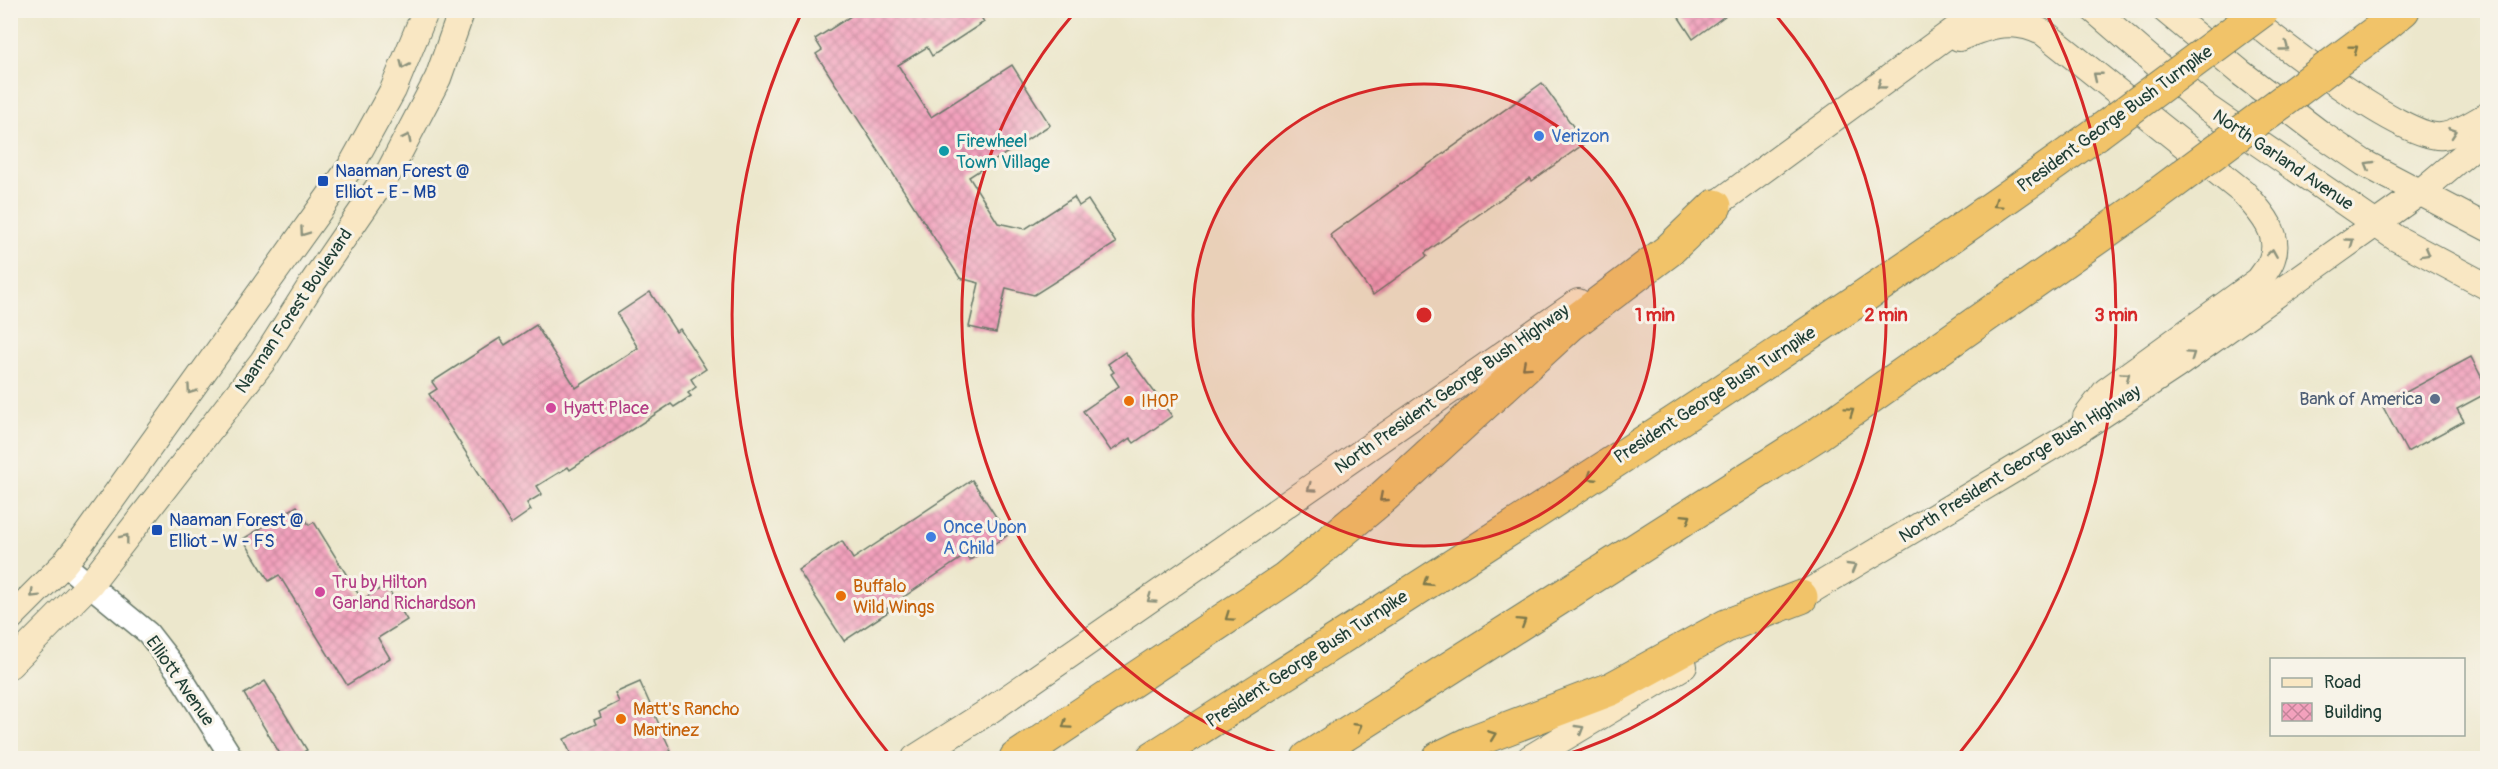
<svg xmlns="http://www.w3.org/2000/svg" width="2498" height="769" viewBox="0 0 2498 769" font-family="Pangolin,sans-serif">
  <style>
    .building { fill: url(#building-cross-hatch) }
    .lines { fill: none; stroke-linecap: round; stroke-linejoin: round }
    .tertiary-casing { stroke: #677869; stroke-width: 25 }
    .secondary-casing { stroke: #677869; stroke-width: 28 }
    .motorway-casing { stroke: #677869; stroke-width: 35 }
    .tertiary { stroke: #fff; stroke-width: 22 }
    .secondary { stroke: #f9e7c3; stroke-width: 26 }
    .motorway { stroke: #f1c369; stroke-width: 33 }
    .motorway-bridge-casing { stroke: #677869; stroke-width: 35; stroke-linecap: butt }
    .motorway-bridge { stroke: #f1c369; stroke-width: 33 }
    .oneway { stroke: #8c927c }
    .oneway2 { stroke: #7d794c }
    .ring { fill: none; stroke: #d62828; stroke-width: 3 }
    .shop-dot { fill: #3f7fe0; stroke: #f7f3e8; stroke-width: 2 }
    .culture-dot { fill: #0f9aa8; stroke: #f7f3e8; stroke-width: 2 }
    .transit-dot { fill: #1a4fb4; stroke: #f7f3e8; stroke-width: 2 }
    .service-dot { fill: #5c6f8a; stroke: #f7f3e8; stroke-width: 2 }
    .food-dot { fill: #e8710a; stroke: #f7f3e8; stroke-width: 2 }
    .hotel-dot { fill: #d1479c; stroke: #f7f3e8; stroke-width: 2 }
    .labels { text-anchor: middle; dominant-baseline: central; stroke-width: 6; stroke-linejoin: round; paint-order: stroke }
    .street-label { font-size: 18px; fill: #1f3d34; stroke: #f7f3e8 }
    .shop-label { font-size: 18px; fill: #366cbe; stroke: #f7f3e8; text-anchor: start }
    .culture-label { font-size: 18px; fill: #0d838f; stroke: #f7f3e8; text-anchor: start }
    .transit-label { font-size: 18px; fill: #164399; stroke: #f7f3e8; text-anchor: start }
    .service-label { font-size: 18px; fill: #4e5e75; stroke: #f7f3e8; text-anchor: end }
    .food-label { font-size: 18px; fill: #c56008; stroke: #f7f3e8; text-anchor: start }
    .hotel-label { font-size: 18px; fill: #b23c85; stroke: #f7f3e8; text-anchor: start }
    .centre { fill: #d62828; stroke: #f7f3e8; stroke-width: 3 }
    .ring-label { font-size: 18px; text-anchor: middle; font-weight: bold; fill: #d62828; stroke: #f7f3e8; stroke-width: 6; stroke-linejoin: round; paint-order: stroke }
  </style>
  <defs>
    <pattern id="building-cross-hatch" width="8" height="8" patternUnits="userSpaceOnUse" patternTransform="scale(1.5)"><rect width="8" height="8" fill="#f3a1bd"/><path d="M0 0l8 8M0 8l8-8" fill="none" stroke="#c4849a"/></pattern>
  </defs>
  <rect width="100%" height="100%" fill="#f7f3e8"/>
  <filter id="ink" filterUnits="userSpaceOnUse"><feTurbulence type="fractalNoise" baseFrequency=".0167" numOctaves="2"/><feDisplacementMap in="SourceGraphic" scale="12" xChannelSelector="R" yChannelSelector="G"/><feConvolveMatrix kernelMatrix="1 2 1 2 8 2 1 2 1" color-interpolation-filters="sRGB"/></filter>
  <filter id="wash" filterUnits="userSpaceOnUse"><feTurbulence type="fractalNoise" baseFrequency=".008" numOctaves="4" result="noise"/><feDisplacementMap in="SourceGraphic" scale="24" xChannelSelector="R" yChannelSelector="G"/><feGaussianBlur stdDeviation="1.35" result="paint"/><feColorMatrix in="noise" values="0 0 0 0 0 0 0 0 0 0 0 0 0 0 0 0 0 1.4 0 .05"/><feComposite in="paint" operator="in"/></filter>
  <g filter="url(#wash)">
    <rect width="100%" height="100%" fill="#ece7cc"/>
    <g id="blocks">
      <g class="building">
        <polygon points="860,10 977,10 984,22 932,56 927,47 898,65 931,117 1012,65 1050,125 969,177 998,223 1025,229 1074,197 1079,206 1088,200 1116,243 1034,295 1006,288 996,333 969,327 979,283 960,278 816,54 822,50 815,39"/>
        <polygon points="1674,10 1733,10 1693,39"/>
        <polygon points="1542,83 1585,143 1532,181 1530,178 1425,253 1427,256 1373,295 1330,235"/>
        <polygon points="650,292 676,332 680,329 706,369 691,379 696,387 688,393 691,396 674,407 671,404 570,470 568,467 537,486 542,494 527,503 531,510 511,524 429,394 437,389 432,382 500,338 505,345 536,325 576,388 638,348 617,314"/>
        <polygon points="1125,352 1172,416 1134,443 1130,438 1111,451 1083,411 1119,386 1111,374 1114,372 1108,364"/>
        <polygon points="2471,357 2487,388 2487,393 2457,409 2464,421 2407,452 2382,405"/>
        <polygon points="972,480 1008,535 970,560 966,555 886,609 888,612 844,641 798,570 842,541 853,559"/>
        <polygon points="297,506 309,525 314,522 362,600 386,585 407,620 378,638 390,658 347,685 279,575 269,581 243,539"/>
        <polygon points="265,681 307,750 292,759 283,759 244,694"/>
        <polygon points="640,682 671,751 663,754 665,759 573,759 564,739 596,724 594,720 601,717 599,712 619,702 615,693"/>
      </g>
    </g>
  </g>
  <g filter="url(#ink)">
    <use href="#blocks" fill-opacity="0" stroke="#677869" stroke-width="1.5"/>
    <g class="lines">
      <defs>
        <polyline id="tertiary" points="64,564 148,633 176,669 232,758"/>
        <g id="secondary">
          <polyline points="2094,10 2206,107 2396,238 2488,287"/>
          <polyline points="2165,10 2241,73 2321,134 2364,163 2488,228"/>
          <path d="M2239 10C2272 37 2404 141 2442 136 2458 134 2473 123 2488 115"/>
          <path d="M1959 38C1990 25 2013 17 2044 33L2243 192C2259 210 2282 233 2272 259 2270 266 2263 274 2259 280L2106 391 2086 417"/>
          <polyline points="1699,217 1982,10"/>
          <polyline points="1785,606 2073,434 2176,366 2419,193 2488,135"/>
          <polyline points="10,618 64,564 80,544 351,166 393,90 426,10"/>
          <polyline points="10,665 90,584 263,361 313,282 390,170 438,78 462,10"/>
          <polyline points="915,758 986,713 1578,302"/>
          <polyline points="1530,758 1684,666"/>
        </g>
        <g id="motorway">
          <polyline points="2380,29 2403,10"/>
          <polyline points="1016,758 1286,578 1382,498 1570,325 1668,251 1715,206"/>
          <path d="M1153 758C1470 554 1790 355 2096 134"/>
          <polyline points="1308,758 1818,434 2138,209"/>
          <polyline points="1439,758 1474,741 1611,689 1726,626 1801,597"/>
        </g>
      </defs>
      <use href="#tertiary" class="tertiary-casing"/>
      <use href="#secondary" class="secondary-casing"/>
      <use href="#motorway" class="motorway-casing"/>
      <use href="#tertiary" class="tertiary"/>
      <use href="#secondary" class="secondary"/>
      <use href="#motorway" class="motorway"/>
      <defs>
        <g id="motorway-bridge">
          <polyline points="2096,134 2263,10"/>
          <polyline points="2138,209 2380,29"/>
        </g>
      </defs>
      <use href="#motorway-bridge" class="motorway-bridge-casing"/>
      <use href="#motorway-bridge" class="motorway-bridge"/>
    </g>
    <defs><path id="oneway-chevron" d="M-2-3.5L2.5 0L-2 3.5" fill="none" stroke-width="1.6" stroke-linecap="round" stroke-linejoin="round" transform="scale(1.5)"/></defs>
    <g class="oneway">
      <use href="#oneway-chevron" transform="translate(2285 47) rotate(36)"/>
      <use href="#oneway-chevron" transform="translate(404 65) rotate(114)"/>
      <use href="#oneway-chevron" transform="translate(2097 76) rotate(-141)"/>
      <use href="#oneway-chevron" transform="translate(1881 85) rotate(144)"/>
      <use href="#oneway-chevron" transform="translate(2453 132) rotate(-19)"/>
      <use href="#oneway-chevron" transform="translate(407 138) rotate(-63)"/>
      <use href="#oneway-chevron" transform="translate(2369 165) rotate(-150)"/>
      <use href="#oneway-chevron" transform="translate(304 232) rotate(125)"/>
      <use href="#oneway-chevron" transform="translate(2350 242) rotate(-36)"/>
      <use href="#oneway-chevron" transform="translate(2272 253) rotate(-81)"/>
      <use href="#oneway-chevron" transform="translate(2426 253) rotate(29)"/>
      <use href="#oneway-chevron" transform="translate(2191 355) rotate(-35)"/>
      <use href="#oneway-chevron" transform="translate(2126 376) rotate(-36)"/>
      <use href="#oneway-chevron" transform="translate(191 390) rotate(125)"/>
      <use href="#oneway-chevron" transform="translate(1311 488) rotate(145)"/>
      <use href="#oneway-chevron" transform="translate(125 538) rotate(-52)"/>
      <use href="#oneway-chevron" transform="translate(1852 567) rotate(-30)"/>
      <use href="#oneway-chevron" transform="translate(34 594) rotate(135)"/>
      <use href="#oneway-chevron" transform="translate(1151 599) rotate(145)"/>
      <use href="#oneway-chevron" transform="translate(1580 729) rotate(-31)"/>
    </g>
    <g class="oneway2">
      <use href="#oneway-chevron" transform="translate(2354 49) rotate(-37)"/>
      <use href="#oneway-chevron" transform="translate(1997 204) rotate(145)"/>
      <use href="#oneway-chevron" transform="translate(1526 366) rotate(138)"/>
      <use href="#oneway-chevron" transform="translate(1850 411) rotate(-35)"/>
      <use href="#oneway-chevron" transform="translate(1591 477) rotate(147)"/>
      <use href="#oneway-chevron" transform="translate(1383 498) rotate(139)"/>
      <use href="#oneway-chevron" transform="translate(1687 518) rotate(-32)"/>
      <use href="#oneway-chevron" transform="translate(1427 582) rotate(147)"/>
      <use href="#oneway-chevron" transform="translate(1229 617) rotate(145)"/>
      <use href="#oneway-chevron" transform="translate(1522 622) rotate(-32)"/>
      <use href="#oneway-chevron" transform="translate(1066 725) rotate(146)"/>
      <use href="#oneway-chevron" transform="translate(1358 727) rotate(-32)"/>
      <use href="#oneway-chevron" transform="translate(1492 735) rotate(-21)"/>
    </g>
  </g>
  <circle cx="1424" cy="315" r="231" fill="#d62828" fill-opacity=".12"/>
  <g class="ring">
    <circle cx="1424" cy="315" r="231"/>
    <path d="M1293 758A462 462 0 0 1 1075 12M1773 12A462 462 0 0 1 1555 758"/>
    <path d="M890 755A692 692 0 0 1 802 12M2046 12A692 692 0 0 1 1958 755"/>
  </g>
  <g class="shop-dot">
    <circle cx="1539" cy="136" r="6"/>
    <circle cx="931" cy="537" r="6"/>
  </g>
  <circle class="culture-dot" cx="944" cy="151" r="6"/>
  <g class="transit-dot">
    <rect x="317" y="175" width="12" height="12" rx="3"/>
    <rect x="151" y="524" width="12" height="12" rx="3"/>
  </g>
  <circle class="service-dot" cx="2435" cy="399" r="6"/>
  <g class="food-dot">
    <circle cx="1129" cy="401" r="6"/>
    <circle cx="841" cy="596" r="6"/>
    <circle cx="621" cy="719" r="6"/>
  </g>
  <g class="hotel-dot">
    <circle cx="551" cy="408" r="6"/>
    <circle cx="320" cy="592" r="6"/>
  </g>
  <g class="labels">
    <g class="street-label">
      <text transform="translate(2115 119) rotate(-36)">President George Bush Turnpike</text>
      <text transform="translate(2283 160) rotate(34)">North Garland Avenue</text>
      <text transform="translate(294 311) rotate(-56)">Naaman Forest Boulevard</text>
      <text transform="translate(1452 389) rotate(-35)">North President George Bush Highway</text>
      <text transform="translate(1715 395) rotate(-33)">President George Bush Turnpike</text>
      <text transform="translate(2020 464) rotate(-32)">North President George Bush Highway</text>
      <text transform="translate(1307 659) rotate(-33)">President George Bush Turnpike</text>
      <text transform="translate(180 681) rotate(55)">Elliott Avenue</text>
    </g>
    <g class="shop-label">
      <text x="1551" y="136">Verizon</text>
      <text x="943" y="527">Once Upon<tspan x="943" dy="21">A Child</tspan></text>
    </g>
    <g class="culture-label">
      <text x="956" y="141">Firewheel<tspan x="956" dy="21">Town Village</tspan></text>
    </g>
    <g class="transit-label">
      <text x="335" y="171">Naaman Forest @<tspan x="335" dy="21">Elliot - E - MB</tspan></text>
      <text x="169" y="520">Naaman Forest @<tspan x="169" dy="21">Elliot - W - FS</tspan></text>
    </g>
    <g class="service-label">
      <text x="2423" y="399">Bank of America</text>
    </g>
    <g class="food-label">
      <text x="1141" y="401">IHOP</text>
      <text x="853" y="586">Buffalo<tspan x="853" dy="21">Wild Wings</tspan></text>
      <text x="633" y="709">Matt's Rancho<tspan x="633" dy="21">Martinez</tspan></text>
    </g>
    <g class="hotel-label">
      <text x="563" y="408">Hyatt Place</text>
      <text x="332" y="582">Tru by Hilton<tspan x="332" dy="21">Garland Richardson</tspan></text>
    </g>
  </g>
  <circle cx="1424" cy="315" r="9" class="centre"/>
  <g class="ring-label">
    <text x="1655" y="321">1 min</text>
    <text x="1886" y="321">2 min</text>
    <text x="2116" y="321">3 min</text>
  </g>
  <rect width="2498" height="769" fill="none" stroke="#f7f3e8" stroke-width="36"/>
  <rect x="2270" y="658" width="195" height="78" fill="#f7f3e8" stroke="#a1aaa0" stroke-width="1.5"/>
  <rect x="2282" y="678" width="30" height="9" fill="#f9e7c3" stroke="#a1aaa0" stroke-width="1.5"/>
  <text x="2324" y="688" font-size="18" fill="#1f3d34">Road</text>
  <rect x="2282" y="703" width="30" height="18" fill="url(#building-cross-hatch)" stroke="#a1aaa0" stroke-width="1.5"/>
  <text x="2324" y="718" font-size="18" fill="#1f3d34">Building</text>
</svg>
